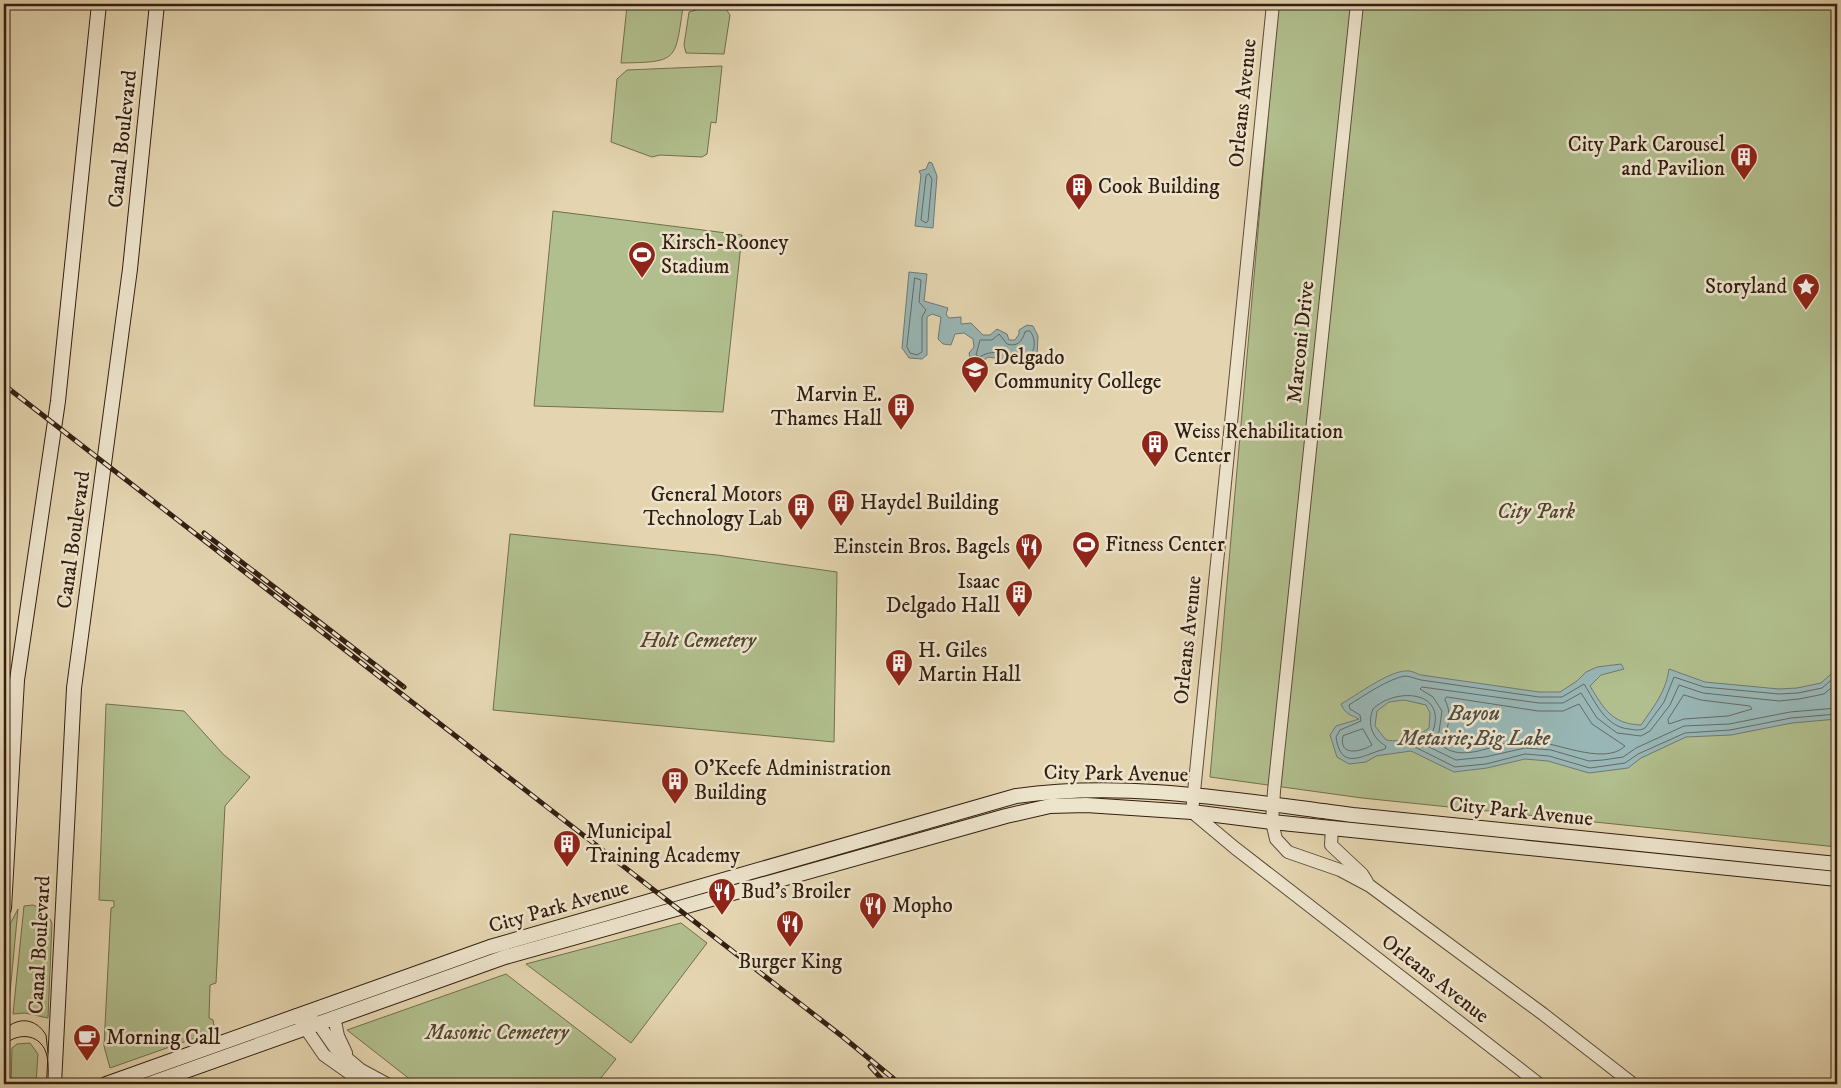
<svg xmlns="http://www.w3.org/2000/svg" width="1841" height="1088" viewBox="0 0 1841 1088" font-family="'IM FELL DW Pica',serif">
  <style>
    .green { fill: #b1be8d; stroke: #726e4f }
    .water { fill: #98b6b5; stroke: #707973; fill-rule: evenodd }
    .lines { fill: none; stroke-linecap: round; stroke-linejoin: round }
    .shore { stroke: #666a63; stroke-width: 1 }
    .tertiary-casing { stroke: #5f4c39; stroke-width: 14 }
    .secondary-casing { stroke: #331e11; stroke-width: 16 }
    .tertiary { stroke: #ede4cc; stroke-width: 12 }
    .secondary { stroke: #ede4cc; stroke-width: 14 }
    .tram { stroke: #331e11; stroke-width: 1 }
    .rail-casing { stroke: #331e11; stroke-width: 5 }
    .rail { stroke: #ede4cc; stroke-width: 3; stroke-dasharray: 9; stroke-linecap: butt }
    .labels { text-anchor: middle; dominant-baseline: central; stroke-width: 5; stroke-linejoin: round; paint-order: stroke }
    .street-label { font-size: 21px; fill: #331e11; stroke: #ede4cc }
    .poi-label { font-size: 21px; fill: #331e11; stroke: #ede4cc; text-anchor: start }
    .park-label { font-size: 21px; font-style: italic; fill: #524630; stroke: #ede4cc }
    .water-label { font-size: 22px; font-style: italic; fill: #514c42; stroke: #ede4cc }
  </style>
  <rect width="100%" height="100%" fill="#e4d5b0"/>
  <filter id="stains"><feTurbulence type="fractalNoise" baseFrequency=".004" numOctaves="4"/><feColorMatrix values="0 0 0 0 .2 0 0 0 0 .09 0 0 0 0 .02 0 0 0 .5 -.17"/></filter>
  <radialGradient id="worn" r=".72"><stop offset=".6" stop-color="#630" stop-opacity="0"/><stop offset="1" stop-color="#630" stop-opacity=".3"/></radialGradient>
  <g class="green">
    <path d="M630 4 683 7C675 61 678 62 621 63L627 6Z"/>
    <polygon points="1278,4 1837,4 1837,847 1362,798 1210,777"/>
    <polygon points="707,7 726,9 730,15 724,54 686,53 684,45 689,12"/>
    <polygon points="722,66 716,123 711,122 707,154 702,157 660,155 652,157 611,142 617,79 627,70"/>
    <polygon points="553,211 742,235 723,412 534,406"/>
    <polygon points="510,534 717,555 837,572 834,742 493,710"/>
    <polygon points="4,678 17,680 4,908"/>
    <polygon points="106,704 184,711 223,754 250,777 225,806 216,983 210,985 209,1018 213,1020 215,1031 110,1068 104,1046 111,908 114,907 114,901 99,900"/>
    <polygon points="33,905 45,910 52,923 48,1018 25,1013 13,1014 24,906"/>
    <polygon points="18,909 8,1014 5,1014 10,924"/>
    <polygon points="681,923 707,943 631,1043 526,964"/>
    <polygon points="506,974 616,1059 596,1084 416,1084 347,1030"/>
    <polygon points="30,1043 38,1054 36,1084 11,1084 12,1048 17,1044"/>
  </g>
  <g class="water">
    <polygon points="929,162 932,163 937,176 933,228 915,226 921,175 919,171 926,169"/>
    <path d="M909 272 927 274 924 301 948 308 946 314 949 318 961 317V324L971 323 983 335H990L997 329 1007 334 1009 340H1015L1019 334V330L1027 325 1033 326 1038 336 1037 357C1024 365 1003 359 988 357L982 362 970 358 969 353 974 347 973 339 964 333 955 334 951 345 943 344 938 339 941 317 932 314 927 317V355L922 359 909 358 902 348Z"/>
    <path d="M1621 664 1624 669 1601 675 1590 686C1604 709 1612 724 1641 725 1654 706 1666 692 1669 669L1705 682 1779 689 1797 688 1821 683 1837 669V719L1792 723 1731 735 1686 737 1641 758 1628 768 1589 773 1548 761 1525 759 1487 768 1454 772 1411 751 1376 756 1366 762 1349 764 1337 757 1330 735 1336 726 1359 719C1351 715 1345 714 1341 704 1357 695 1389 671 1406 671 1411 670 1417 674 1421 675L1539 692H1560L1577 681 1586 672 1597 667ZM1404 700 1426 705 1430 713 1429 728C1415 738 1403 743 1386 740L1375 726 1377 711 1389 702Z"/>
  </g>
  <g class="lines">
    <g class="shore">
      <polygon points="929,174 932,179 928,221 926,223 921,220 926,176"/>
      <polygon points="915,278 921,280 919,302 926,310 922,317 922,352 917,355 910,353 907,347"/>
      <path d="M1030 331C1035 337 1036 348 1031 354 1016 357 993 347 980 357L976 355 980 340H992L999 334 1007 344C1017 347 1022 342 1025 332Z"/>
      <path d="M1837 675 1822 688 1798 693 1779 694 1704 687 1674 677 1664 702 1645 728C1640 731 1635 730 1629 729 1605 727 1595 701 1584 684L1562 697H1539L1421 680C1416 679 1410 676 1405 676 1390 678 1363 696 1349 705L1350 709 1360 715 1361 721 1340 730 1336 737C1341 773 1364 754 1385 749L1386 746C1372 738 1367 724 1373 709 1394 688 1447 689 1433 731L1414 743 1413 746 1455 767 1486 764 1525 754 1549 756 1590 768 1625 763 1638 754 1685 733 1730 730 1791 718 1837 714"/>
      <polyline points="1837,683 1824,694 1799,699 1779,701 1703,693 1679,685 1670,705 1650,731 1641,736 1617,733 1597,718 1581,693 1563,703 1539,703 1422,687 1420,689 1433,697 1442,711 1439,732 1427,746 1456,760 1485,757 1525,748 1551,750 1589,761 1603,760 1623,757 1636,748 1684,726 1729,724 1790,712 1837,708"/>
      <polygon points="1684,695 1701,700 1750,706 1752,709 1728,716 1684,719 1669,724 1668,720"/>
      <path d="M1447 697 1538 711H1563L1579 704 1592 724 1625 746C1604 767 1552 740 1525 740 1499 740 1463 766 1440 744 1448 730 1453 715 1445 700Z"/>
      <path d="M1363 729 1372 745C1361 752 1338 757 1343 736Z"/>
    </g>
    <defs>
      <g id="tertiary">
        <polyline points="1273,4 1192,812 1235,848 1539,1084"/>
        <polyline points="1357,4 1274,791 1272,822 1276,839 1288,852 1340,870 1370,886 1543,1014 1633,1084"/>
        <polyline points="1332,828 1331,845 1362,874 1367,882"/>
        <polyline points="297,1015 318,1023 336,1049 361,1070 387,1084"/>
        <polyline points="334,1017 338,1036 346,1053"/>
        <polyline points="300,1020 324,1055 365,1084"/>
      </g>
      <g id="secondary">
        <polyline points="4,908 17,680 58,401 99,4"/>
        <polyline points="54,1084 74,688 130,269 157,4"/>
        <path d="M106 1084 490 947 1016 796C1128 780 1242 801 1353 815L1837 864"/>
        <polyline points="149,1084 505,957 1006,816 1050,806 1086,805 1192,812 1272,822 1837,879"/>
      </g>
    </defs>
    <use href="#tertiary" class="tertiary-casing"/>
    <use href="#secondary" class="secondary-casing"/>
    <use href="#tertiary" class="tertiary"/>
    <use href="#secondary" class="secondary"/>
    <g class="tram">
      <path d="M4 1030C18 1016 36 1018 46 1035L48 1053"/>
      <path d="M4 1045C19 1031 42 1034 47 1056 49 1065 48 1075 48 1084"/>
    </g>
    <defs>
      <g id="rail">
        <polyline points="4,385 843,1037 900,1084"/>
        <polyline points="204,533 404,687"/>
        <polyline points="870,1066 886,1084"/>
      </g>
    </defs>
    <use href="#rail" class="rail-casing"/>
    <use href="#rail" class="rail"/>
  </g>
  <defs>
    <symbol id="building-pin" viewBox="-11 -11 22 30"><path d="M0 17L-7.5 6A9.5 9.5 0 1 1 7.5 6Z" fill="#8f2418" stroke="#ede4cc"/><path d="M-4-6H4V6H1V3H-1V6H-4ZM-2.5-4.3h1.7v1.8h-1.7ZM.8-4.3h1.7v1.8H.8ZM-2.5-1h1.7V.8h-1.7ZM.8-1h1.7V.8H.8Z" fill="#fff"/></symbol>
    <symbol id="stadium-pin" viewBox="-11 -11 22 30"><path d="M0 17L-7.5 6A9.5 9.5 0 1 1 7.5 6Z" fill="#8f2418" stroke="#ede4cc"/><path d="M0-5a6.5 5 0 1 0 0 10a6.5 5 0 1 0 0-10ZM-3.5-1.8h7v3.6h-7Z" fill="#fff"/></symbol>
    <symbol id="sight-pin" viewBox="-11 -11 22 30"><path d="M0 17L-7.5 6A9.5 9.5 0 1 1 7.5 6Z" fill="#8f2418" stroke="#ede4cc"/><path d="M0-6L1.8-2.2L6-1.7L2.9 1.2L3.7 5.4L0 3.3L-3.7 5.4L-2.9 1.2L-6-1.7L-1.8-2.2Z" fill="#fff"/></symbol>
    <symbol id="university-pin" viewBox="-11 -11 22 30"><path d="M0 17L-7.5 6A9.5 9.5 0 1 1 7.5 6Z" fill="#8f2418" stroke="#ede4cc"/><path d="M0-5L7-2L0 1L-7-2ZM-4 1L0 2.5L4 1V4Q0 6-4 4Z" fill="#fff"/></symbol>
    <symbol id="restaurant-pin" viewBox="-11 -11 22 30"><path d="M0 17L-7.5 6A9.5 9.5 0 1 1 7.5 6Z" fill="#8f2418" stroke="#ede4cc"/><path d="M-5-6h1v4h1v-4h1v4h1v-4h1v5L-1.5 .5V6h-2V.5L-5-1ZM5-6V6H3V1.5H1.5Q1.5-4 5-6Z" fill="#fff"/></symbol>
    <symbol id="cafe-pin" viewBox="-11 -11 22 30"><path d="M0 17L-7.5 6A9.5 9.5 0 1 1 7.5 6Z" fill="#8f2418" stroke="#ede4cc"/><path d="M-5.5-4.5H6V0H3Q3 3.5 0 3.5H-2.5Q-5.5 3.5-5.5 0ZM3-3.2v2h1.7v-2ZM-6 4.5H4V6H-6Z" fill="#fff"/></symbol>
  </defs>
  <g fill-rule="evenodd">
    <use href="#building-pin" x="1728" y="141" width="32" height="43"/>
    <use href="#building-pin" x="1063" y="171" width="32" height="43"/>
    <use href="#stadium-pin" x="626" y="239" width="32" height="43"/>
    <use href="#sight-pin" x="1790" y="271" width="32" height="43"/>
    <use href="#university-pin" x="959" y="354" width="32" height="43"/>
    <use href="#building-pin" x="885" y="391" width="32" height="43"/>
    <use href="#building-pin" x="1139" y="428" width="32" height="43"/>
    <use href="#building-pin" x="825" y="487" width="32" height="43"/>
    <use href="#building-pin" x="785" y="491" width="32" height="43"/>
    <use href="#stadium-pin" x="1070" y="529" width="32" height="43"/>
    <use href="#restaurant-pin" x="1013" y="531" width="32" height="43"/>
    <use href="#building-pin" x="1003" y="578" width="32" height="43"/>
    <use href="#building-pin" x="883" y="647" width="32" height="43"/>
    <use href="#building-pin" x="659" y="765" width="32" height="43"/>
    <use href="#building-pin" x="551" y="828" width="32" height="43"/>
    <use href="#restaurant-pin" x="706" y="876" width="32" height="43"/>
    <use href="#restaurant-pin" x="857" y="890" width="32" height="43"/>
    <use href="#restaurant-pin" x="774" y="908" width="32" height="43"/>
    <use href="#cafe-pin" x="71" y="1022" width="32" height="43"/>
  </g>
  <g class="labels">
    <g class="street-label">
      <text transform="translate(1243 103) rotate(-84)">Orleans Avenue</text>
      <text transform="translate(123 139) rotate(-84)">Canal Boulevard</text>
      <text transform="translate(1301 342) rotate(-84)">Marconi Drive</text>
      <text transform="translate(74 540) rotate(-82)">Canal Boulevard</text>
      <text transform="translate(1188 640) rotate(-84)">Orleans Avenue</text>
      <text transform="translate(1116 774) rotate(1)">City Park Avenue</text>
      <text transform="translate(1521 812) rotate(6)">City Park Avenue</text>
      <text transform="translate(559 907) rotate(-16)">City Park Avenue</text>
      <text transform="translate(40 945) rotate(-87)">Canal Boulevard</text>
      <text transform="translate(1435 979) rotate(38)">Orleans Avenue</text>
    </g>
    <g class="poi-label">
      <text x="1725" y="145" text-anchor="end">City Park Carousel<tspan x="1725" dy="24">and Pavilion</tspan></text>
      <text x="1098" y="187">Cook Building</text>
      <text x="661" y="243">Kirsch-Rooney<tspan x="661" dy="24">Stadium</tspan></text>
      <text x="1787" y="287" text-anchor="end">Storyland</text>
      <text x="994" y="358">Delgado<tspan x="994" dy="24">Community College</tspan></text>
      <text x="882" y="395" text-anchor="end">Marvin E.<tspan x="882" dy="24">Thames Hall</tspan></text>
      <text x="1174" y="432">Weiss Rehabilitation<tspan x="1174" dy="24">Center</tspan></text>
      <text x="782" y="495" text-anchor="end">General Motors<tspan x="782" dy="24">Technology Lab</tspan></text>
      <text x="860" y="503">Haydel Building</text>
      <text x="1105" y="545">Fitness Center</text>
      <text x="1010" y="547" text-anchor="end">Einstein Bros. Bagels</text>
      <text x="1000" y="582" text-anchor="end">Isaac<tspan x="1000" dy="24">Delgado Hall</tspan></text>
      <text x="918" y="651">H. Giles<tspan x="918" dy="24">Martin Hall</tspan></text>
      <text x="694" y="769">O'Keefe Administration<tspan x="694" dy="24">Building</tspan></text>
      <text x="586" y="832">Municipal<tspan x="586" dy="24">Training Academy</tspan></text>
      <text x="741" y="892">Bud's Broiler</text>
      <text x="892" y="906">Mopho</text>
      <text x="790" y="962" text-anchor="middle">Burger King</text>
      <text x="106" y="1038">Morning Call</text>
    </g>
    <g class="park-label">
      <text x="1536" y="512">City Park</text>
      <text x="698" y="641">Holt Cemetery</text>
      <text x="497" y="1033">Masonic Cemetery</text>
    </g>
    <g class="water-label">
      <text x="1474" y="713">Bayou<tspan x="1474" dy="25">Metairie;Big Lake</tspan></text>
    </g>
  </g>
  <rect width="1841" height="1088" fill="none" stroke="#e4d5b0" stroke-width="20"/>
  <rect x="5" y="5" width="1831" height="1078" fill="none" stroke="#331e11" stroke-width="2.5"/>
  <rect x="10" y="10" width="1821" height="1068" fill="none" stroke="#331e11"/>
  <rect width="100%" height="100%" filter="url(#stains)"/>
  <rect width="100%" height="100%" fill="url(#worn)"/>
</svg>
